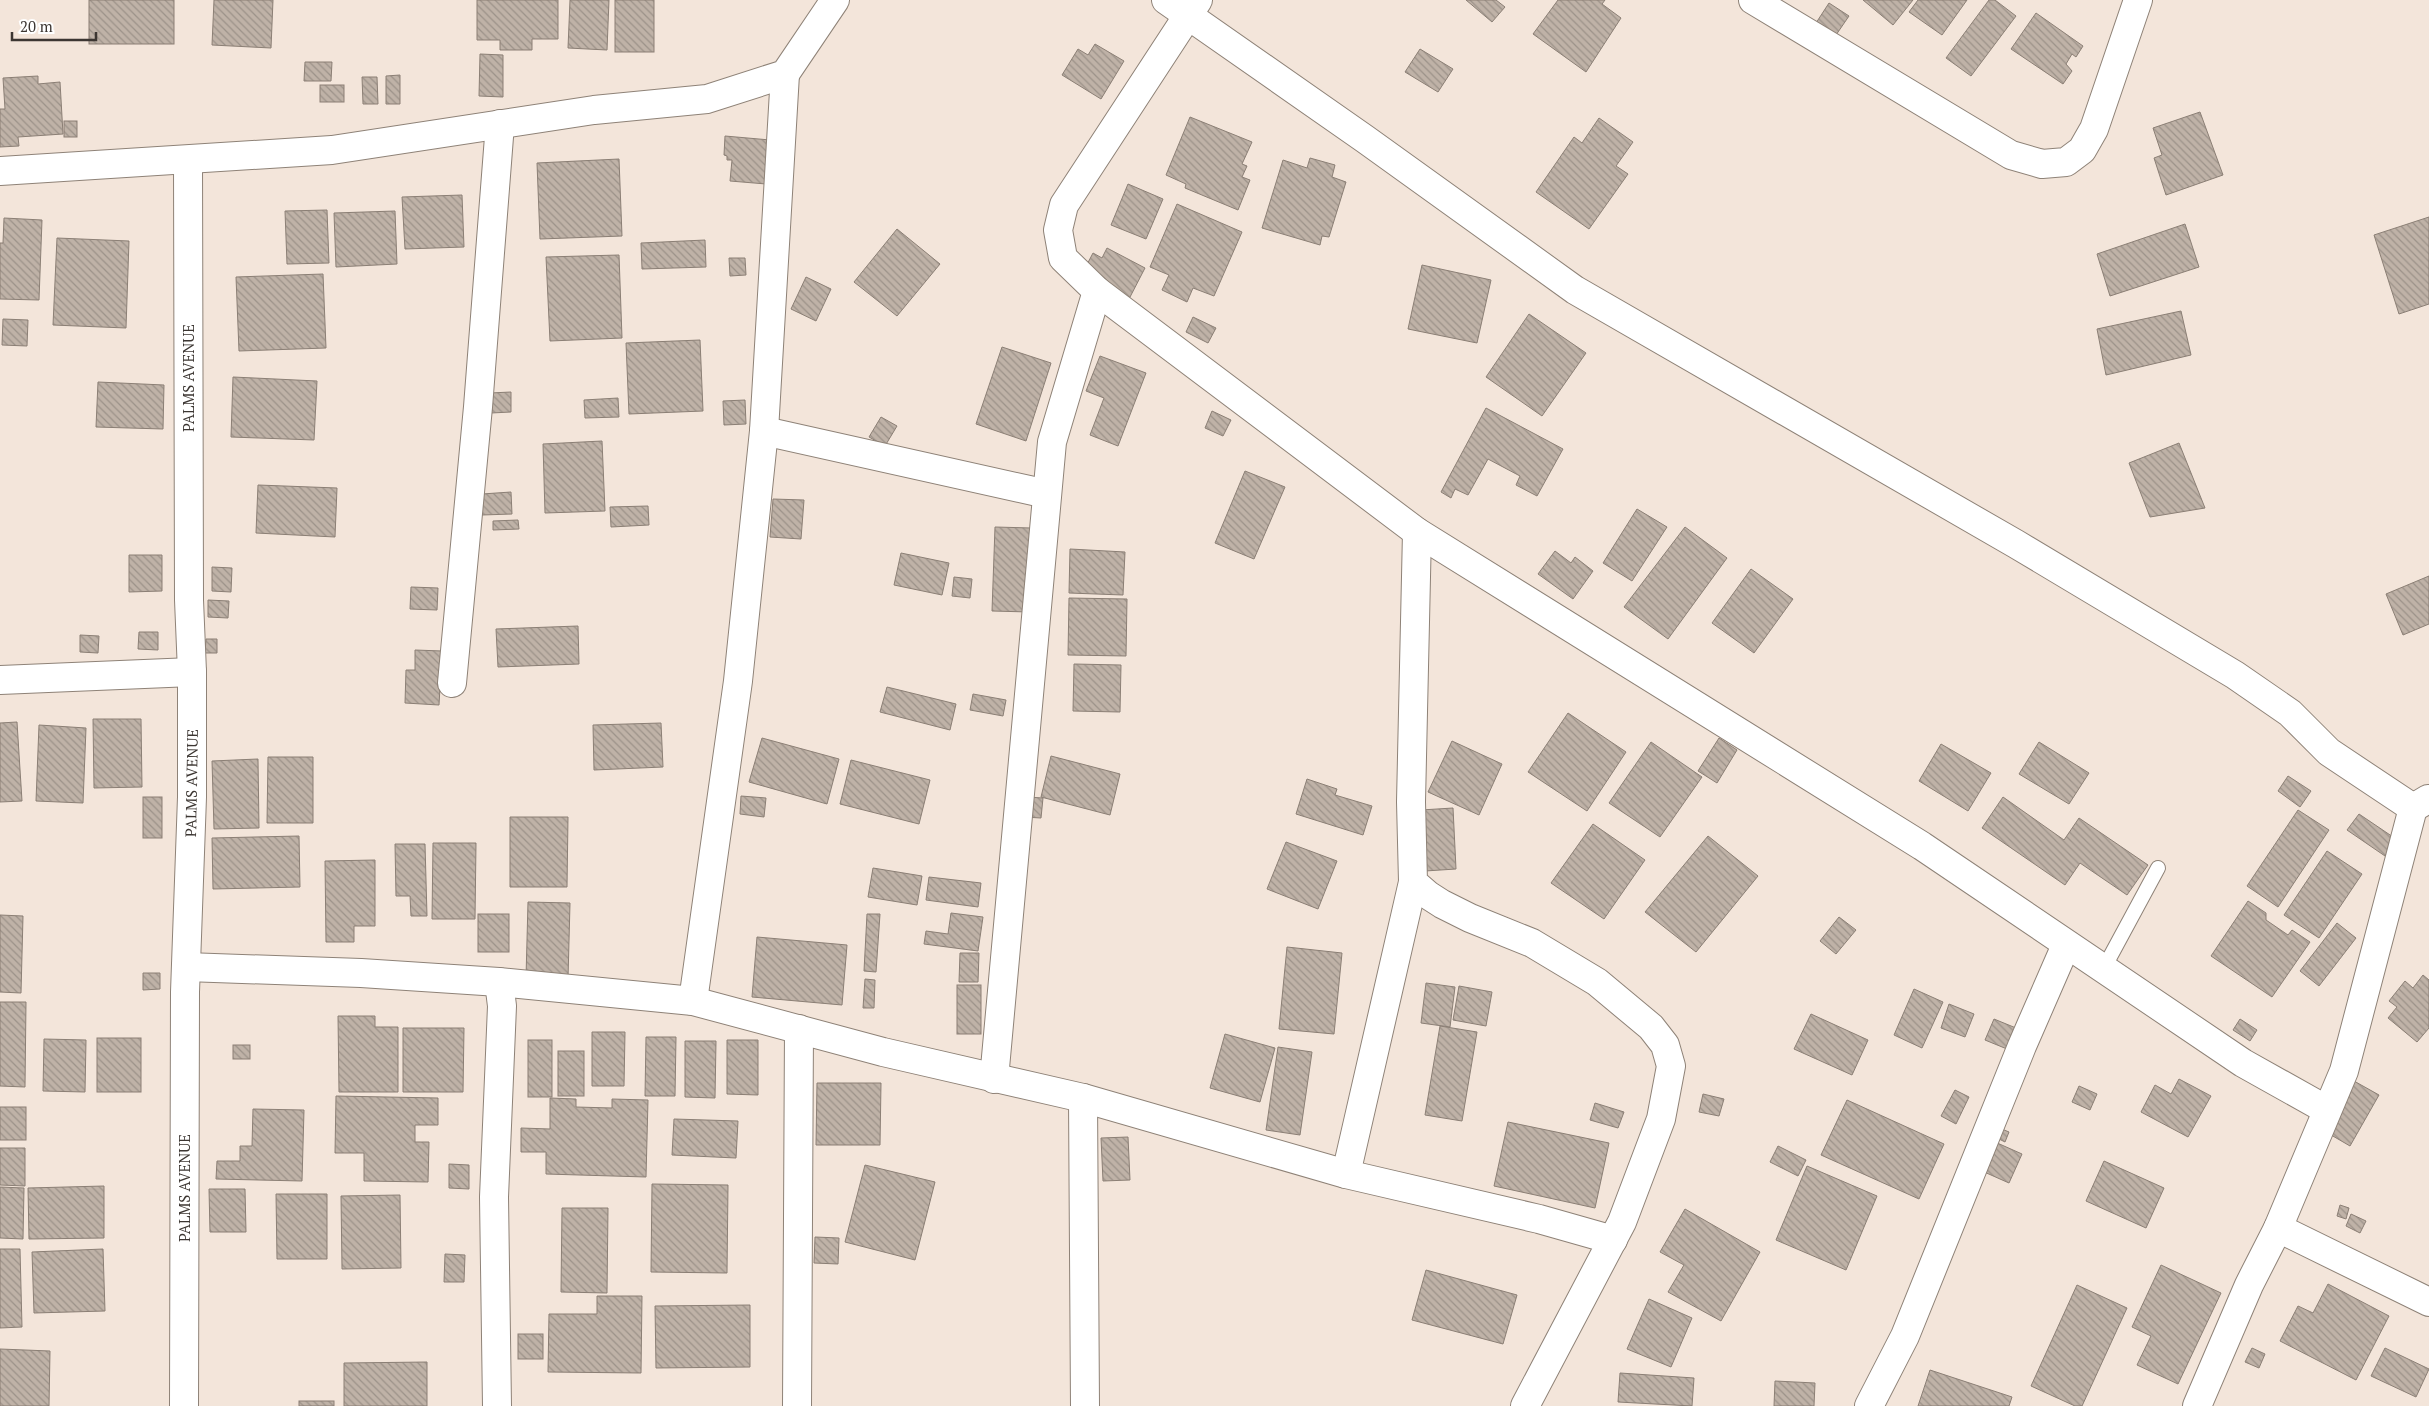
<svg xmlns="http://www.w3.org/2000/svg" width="2429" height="1406" viewBox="0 0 2429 1406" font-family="'PT Serif',serif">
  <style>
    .building { fill: url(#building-back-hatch); stroke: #8b7f75 }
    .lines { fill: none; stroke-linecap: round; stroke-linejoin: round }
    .service-casing { stroke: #8e8277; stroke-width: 16 }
    .minor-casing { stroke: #8e8277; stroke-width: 30 }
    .service { stroke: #fff; stroke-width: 14 }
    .minor { stroke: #fff; stroke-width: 28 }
    .labels { text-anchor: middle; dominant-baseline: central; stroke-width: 4; stroke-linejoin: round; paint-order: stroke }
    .street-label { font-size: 15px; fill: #3c3632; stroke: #fff }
  </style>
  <defs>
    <pattern id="building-back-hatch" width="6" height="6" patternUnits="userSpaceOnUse" patternTransform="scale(1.25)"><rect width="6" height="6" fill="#bfb2a7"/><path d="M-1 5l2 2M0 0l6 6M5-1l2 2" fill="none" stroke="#9c9289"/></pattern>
  </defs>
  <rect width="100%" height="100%" fill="#f3e5da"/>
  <g class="building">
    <rect x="89" y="0" width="85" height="44"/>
    <polygon points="214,0 273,0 271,48 212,45"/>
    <polygon points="477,0 558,0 558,39 532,39 532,50 500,50 500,40 477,40"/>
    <polygon points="570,0 609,0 607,50 568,48"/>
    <rect x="615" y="0" width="39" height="52"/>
    <polygon points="1466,0 1496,0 1505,7 1492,22"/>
    <polygon points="1558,0 1605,0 1602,4 1621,18 1586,72 1533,34"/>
    <polygon points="1863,0 1913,0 1893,25"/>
    <polygon points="1918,0 1967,0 1942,35 1909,12"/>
    <polygon points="1989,0 1995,0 2016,16 1971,76 1946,58"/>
    <polygon points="1829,3 1849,16 1836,35 1816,23"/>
    <polygon points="2036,13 2083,46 2076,57 2072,54 2066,64 2072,71 2063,84 2011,49"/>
    <polygon points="1095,44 1124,61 1101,99 1062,75 1078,49 1088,55"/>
    <polygon points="1420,49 1453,69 1438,92 1405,72"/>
    <polygon points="480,54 503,55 503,97 479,96"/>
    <polygon points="305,62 332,62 331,81 304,81"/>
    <polygon points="400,75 400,104 386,104 386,76"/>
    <polygon points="38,76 38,84 60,82 63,134 18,137 19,146 0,147 0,109 5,109 3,78"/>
    <polygon points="362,77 377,77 378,104 363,104"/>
    <rect x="320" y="85" width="24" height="17"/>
    <polygon points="2200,112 2223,175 2166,195 2154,158 2162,155 2153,128"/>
    <polygon points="1190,117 1252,142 1242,164 1247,166 1242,177 1250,180 1238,210 1185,188 1186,184 1166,175"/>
    <polygon points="1599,118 1633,142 1616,166 1628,174 1589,229 1536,192 1574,137 1582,143"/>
    <rect x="64" y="121" width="13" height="16"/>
    <polygon points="725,136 770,140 766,184 730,181 732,160 727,160 727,156 724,155"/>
    <polygon points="1310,158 1335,165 1332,177 1346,182 1329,237 1322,236 1320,245 1262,228 1283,160 1307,168"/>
    <polygon points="619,159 622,236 540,239 537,163"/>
    <polygon points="1128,184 1163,199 1146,239 1111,225"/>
    <polygon points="462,195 464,247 405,249 402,197"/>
    <polygon points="1177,204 1242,232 1214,296 1193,288 1187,302 1162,290 1169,275 1150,267"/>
    <polygon points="327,210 329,263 287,264 285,211"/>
    <polygon points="395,211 397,264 336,267 334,213"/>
    <polygon points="2429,217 2429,304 2399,314 2374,235"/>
    <polygon points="4,218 42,220 39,300 0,299 0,243 3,243"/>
    <polygon points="2185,224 2199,267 2110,296 2097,254"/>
    <polygon points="897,229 940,264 897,316 854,282"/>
    <polygon points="57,238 129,241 126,328 53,325"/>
    <polygon points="705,240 706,267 642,269 641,243"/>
    <polygon points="1107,248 1145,268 1129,299 1082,274 1093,253 1102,258"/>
    <polygon points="619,255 622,338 550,341 546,257"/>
    <polygon points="729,258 745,258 746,275 730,276"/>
    <polygon points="1422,265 1491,280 1477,343 1408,329"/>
    <polygon points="323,274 326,348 239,351 236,277"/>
    <polygon points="806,277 831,289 816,321 791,309"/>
    <polygon points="2181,311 2191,355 2106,375 2097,329"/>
    <polygon points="1529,314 1586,353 1542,416 1486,377"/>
    <polygon points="1193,317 1216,328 1208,343 1186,332"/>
    <polygon points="3,319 28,320 27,346 2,345"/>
    <polygon points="700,340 703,411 629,414 626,343"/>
    <polygon points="1002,347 1051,363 1026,441 976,424"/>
    <polygon points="1100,356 1146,373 1118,446 1090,435 1104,398 1086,391"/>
    <polygon points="233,377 317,381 314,440 231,437"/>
    <polygon points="98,382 164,385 163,429 96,427"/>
    <polygon points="511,392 511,412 491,413 490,393"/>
    <polygon points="618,398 619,417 585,418 584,400"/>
    <polygon points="745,400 746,424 724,425 723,401"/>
    <polygon points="1486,408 1563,449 1537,496 1516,485 1520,476 1488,459 1468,495 1455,489 1451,498 1441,492"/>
    <polygon points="1212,411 1231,420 1223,436 1205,428"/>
    <polygon points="881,417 897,426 885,446 869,437"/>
    <polygon points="602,441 605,511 545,513 543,444"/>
    <polygon points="2179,443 2205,508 2150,517 2129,463"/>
    <polygon points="1245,471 1285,487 1254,559 1215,543"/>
    <polygon points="258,485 337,488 335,537 256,533"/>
    <polygon points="511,492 512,514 482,515 482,494"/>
    <polygon points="773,499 804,500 801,539 770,537"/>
    <polygon points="648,506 649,525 611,527 610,507"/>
    <polygon points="1637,509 1667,527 1632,581 1603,563"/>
    <polygon points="518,520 519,529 493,530 493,521"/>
    <polygon points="995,527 1031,528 1029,612 992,611"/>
    <polygon points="1685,527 1727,558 1668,639 1624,607"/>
    <polygon points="1070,549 1125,552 1123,595 1069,593"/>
    <polygon points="1555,551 1571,563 1575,557 1593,571 1573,599 1538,574"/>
    <polygon points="901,553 949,563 942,595 894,585"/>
    <polygon points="129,555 162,555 162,591 129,592"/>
    <polygon points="212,567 232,568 231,592 212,591"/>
    <polygon points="1751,569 1793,599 1754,653 1712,623"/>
    <polygon points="2429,576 2429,624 2403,635 2386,594"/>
    <polygon points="954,577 972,579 970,598 952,596"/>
    <polygon points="411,587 438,588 437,610 410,609"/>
    <polygon points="1069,598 1127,599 1126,656 1068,655"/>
    <polygon points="208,600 229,601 228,618 208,617"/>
    <polygon points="578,626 579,664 498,667 496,629"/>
    <polygon points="139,632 158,632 158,650 138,649"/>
    <polygon points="80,635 99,636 98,653 80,652"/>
    <polygon points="206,639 217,639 217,653 205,653"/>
    <polygon points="415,650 442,651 439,705 405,703 406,670 415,670"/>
    <polygon points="1074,664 1121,665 1120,712 1073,711"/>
    <polygon points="887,687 956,704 950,730 880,712"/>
    <polygon points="973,694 1006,700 1003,716 970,710"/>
    <polygon points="1568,713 1626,752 1587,811 1528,772"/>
    <polygon points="93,719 141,719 142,787 94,788"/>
    <polygon points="17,722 22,801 0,802 0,723"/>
    <polygon points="661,723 663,767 594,770 593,725"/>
    <polygon points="39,725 86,728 83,803 36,801"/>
    <polygon points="762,738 839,759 827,804 749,782"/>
    <polygon points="1719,738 1737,750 1717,783 1698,771"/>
    <polygon points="1452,741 1502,764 1479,815 1428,792"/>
    <polygon points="1651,742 1702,777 1660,837 1609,803"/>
    <polygon points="2039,742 2089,773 2069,804 2019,774"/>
    <polygon points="1941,744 1991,773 1968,811 1919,781"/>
    <polygon points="1051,756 1120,774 1110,815 1041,797"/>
    <polygon points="268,757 313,757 313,823 267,823"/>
    <polygon points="258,759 259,828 214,829 212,761"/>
    <polygon points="851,760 930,780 919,824 840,804"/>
    <polygon points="2288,776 2311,791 2300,807 2278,791"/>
    <polygon points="1307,779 1337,789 1335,795 1372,806 1363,835 1296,814"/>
    <polygon points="741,796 766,798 764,817 740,814"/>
    <rect x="143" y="797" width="19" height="41"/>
    <polygon points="1027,797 1043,798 1041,818 1024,817"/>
    <polygon points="2003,797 2064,840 2079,818 2148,865 2127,895 2080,863 2065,885 1982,828"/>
    <polygon points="1453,808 1456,869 1425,871 1421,810"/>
    <polygon points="2298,810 2329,830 2278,907 2247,886"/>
    <polygon points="2359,814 2396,839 2385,856 2347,830"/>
    <polygon points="510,817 568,817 567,887 510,887"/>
    <polygon points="1593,824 1645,860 1604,919 1551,883"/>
    <polygon points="299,836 300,887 213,889 212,838"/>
    <polygon points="1708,836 1758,876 1696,952 1645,912"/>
    <polygon points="1286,842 1337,861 1318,909 1267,889"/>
    <polygon points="433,843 476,843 475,919 432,919"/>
    <polygon points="395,844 425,844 427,916 411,916 410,896 396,896"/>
    <polygon points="2327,851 2362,874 2319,938 2284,915"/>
    <polygon points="375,860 375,926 354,926 354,942 326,942 325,861"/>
    <polygon points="873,868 922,876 917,905 868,897"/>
    <polygon points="929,877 981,883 978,907 926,900"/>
    <polygon points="2248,901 2266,913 2266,920 2288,935 2292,930 2310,942 2272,997 2211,956"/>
    <polygon points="528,902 570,903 568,979 526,978"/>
    <polygon points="951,913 983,917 978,951 924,944 926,931 948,934"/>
    <rect x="478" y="914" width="31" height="38"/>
    <polygon points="867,914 880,914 876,972 864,971"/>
    <polygon points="0,915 23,916 21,993 0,992"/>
    <polygon points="1839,917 1856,930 1836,954 1820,941"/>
    <polygon points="2337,923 2356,938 2319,986 2300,971"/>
    <polygon points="757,937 847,945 842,1005 752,997"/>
    <polygon points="1287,947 1342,953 1334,1034 1279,1029"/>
    <polygon points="960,953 979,953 978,982 959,982"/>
    <polygon points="143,973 160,973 160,989 143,990"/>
    <polygon points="2423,975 2429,980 2429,1028 2417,1042 2388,1018 2397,1007 2389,1001 2405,981 2413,988"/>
    <polygon points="865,979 875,980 874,1008 863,1008"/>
    <polygon points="1426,983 1455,987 1450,1027 1421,1023"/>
    <rect x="957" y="985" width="24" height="49"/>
    <polygon points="1459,986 1492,992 1486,1026 1453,1020"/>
    <polygon points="1914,989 1943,1002 1922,1048 1894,1035"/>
    <polygon points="0,1002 26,1002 25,1087 0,1086"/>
    <polygon points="1949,1004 1974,1014 1965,1037 1941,1028"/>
    <polygon points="1811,1014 1868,1040 1852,1075 1794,1049"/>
    <polygon points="338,1016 375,1016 375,1027 398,1027 398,1092 339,1092"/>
    <polygon points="1994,1019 2016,1028 2007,1049 1985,1040"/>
    <polygon points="2240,1019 2257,1030 2250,1041 2233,1030"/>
    <polygon points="1440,1026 1477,1032 1462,1121 1425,1115"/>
    <polygon points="403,1028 464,1028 463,1092 403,1092"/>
    <polygon points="592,1032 625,1032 624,1086 592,1086"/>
    <polygon points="1225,1034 1275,1048 1260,1102 1210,1088"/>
    <polygon points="646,1037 676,1037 675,1096 645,1096"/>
    <rect x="97" y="1038" width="44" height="54"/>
    <polygon points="44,1039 86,1040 85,1092 43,1091"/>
    <rect x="528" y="1040" width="24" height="57"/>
    <polygon points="727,1040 758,1040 758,1095 727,1094"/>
    <polygon points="685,1041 716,1041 715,1098 685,1097"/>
    <rect x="233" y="1045" width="17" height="14"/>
    <polygon points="1278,1047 1312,1052 1300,1135 1266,1130"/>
    <rect x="558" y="1051" width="26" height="45"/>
    <polygon points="2179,1079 2211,1096 2188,1137 2141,1112 2155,1085 2171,1094"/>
    <polygon points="2354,1081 2379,1095 2350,1146 2326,1132"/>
    <polygon points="817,1083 881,1083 880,1145 816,1145"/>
    <polygon points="2079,1086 2097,1094 2090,1110 2072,1102"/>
    <polygon points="1955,1090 1969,1097 1956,1124 1941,1116"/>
    <polygon points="1703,1094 1724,1099 1719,1116 1699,1112"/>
    <polygon points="336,1096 438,1098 438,1125 415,1125 415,1142 429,1142 428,1182 364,1181 364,1153 335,1153"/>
    <polygon points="550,1098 576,1099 576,1107 612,1108 612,1099 648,1100 646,1177 546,1174 546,1152 521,1152 521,1128 550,1129"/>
    <polygon points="1847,1100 1944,1144 1919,1199 1821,1155"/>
    <polygon points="1595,1103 1624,1112 1618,1128 1590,1120"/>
    <rect x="0" y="1107" width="26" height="33"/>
    <polygon points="253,1109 304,1110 302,1181 216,1179 217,1161 240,1161 240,1146 252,1146"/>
    <polygon points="674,1119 738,1121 736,1158 672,1155"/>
    <polygon points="1508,1122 1609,1143 1595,1208 1494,1186"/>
    <polygon points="1997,1127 2009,1132 2005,1142 1993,1136"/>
    <polygon points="1128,1137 1130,1180 1103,1181 1101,1138"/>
    <polygon points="1995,1142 2022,1154 2009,1183 1982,1171"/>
    <polygon points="1778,1146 1806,1160 1798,1176 1770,1162"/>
    <polygon points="0,1148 25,1148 25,1186 0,1185"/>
    <polygon points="2104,1161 2164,1188 2146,1228 2086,1201"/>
    <polygon points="449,1164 469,1165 469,1189 449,1188"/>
    <polygon points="865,1165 935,1182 915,1260 845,1242"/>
    <polygon points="1807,1166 1877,1196 1846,1270 1776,1240"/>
    <polygon points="652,1184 728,1185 727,1273 651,1272"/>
    <polygon points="104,1186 104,1238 29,1239 28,1188"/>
    <polygon points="0,1187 24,1188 23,1239 0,1238"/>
    <polygon points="209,1189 245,1189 246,1232 210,1232"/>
    <polygon points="276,1194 327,1194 327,1259 277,1259"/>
    <polygon points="400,1195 401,1268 342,1269 341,1196"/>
    <polygon points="2340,1205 2349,1208 2346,1219 2337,1216"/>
    <polygon points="562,1208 608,1208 607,1293 561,1292"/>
    <polygon points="1685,1209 1760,1252 1721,1321 1668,1292 1684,1265 1660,1252"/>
    <polygon points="2351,1214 2366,1221 2360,1233 2346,1226"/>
    <polygon points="815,1237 839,1238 838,1264 814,1263"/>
    <polygon points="0,1249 20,1249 22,1327 0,1328"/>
    <polygon points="103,1249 105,1311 34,1313 32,1252"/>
    <polygon points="445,1254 465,1255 464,1282 444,1282"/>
    <polygon points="2161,1265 2221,1293 2178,1384 2137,1365 2151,1336 2132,1327"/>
    <polygon points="1426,1270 1517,1295 1503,1344 1412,1320"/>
    <polygon points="2328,1284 2389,1316 2356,1380 2280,1341 2298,1306 2313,1313"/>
    <polygon points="2077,1285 2127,1308 2082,1406 2075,1406 2031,1386"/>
    <polygon points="597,1296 642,1296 641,1373 548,1372 549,1314 597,1314"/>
    <polygon points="1649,1299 1692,1318 1671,1367 1627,1349"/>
    <polygon points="750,1305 750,1367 656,1368 655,1306"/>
    <rect x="518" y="1334" width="25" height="25"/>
    <polygon points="2252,1348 2265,1354 2259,1368 2245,1362"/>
    <polygon points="2385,1348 2429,1369 2416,1397 2371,1376"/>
    <polygon points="0,1349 50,1351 49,1406 0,1406"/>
    <polygon points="427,1362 427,1406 344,1406 344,1363"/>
    <polygon points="1930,1370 2012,1397 2009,1406 1918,1406"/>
    <polygon points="1620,1373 1694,1378 1692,1406 1618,1402"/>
    <polygon points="1775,1381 1815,1383 1814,1406 1774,1406"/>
    <rect x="299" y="1401" width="35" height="5"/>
  </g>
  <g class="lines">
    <defs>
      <polyline id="service" points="2104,968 2158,868"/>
      <g id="minor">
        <polyline points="1166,0 1365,139 1575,290 2016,544 2235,675 2290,713 2329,752 2413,808"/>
        <polyline points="1198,0 1064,205 1058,230 1063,258 1097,291 1417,532 1922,846 2243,1063 2327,1110"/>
        <polyline points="1753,0 2011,155 2042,164 2066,162 2082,150 2094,129 2138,0"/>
        <polyline points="0,171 332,150 594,110 707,99 785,74 835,0"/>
        <polyline points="764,431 1047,494"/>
        <polyline points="1417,532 1411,802 1413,882 1428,895 1442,904 1470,918 1532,943 1597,982 1651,1027 1665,1045 1671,1066 1661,1119 1622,1222 1525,1406"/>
        <polyline points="0,680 192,672"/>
        <polyline points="452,683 478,407 500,124"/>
        <polyline points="186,967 361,973 499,982 693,1001 883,1052 1083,1098 1346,1174 1539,1219 1613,1240"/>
        <polyline points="693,1001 738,681 764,431 785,74"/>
        <polyline points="994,1079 1052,442 1097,291"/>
        <polyline points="1083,1098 1085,1406"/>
        <polyline points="1346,1174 1413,882"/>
        <polyline points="2278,1228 2429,1302"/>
        <polyline points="184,1406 185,992 192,797 192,672 189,600 188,160"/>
        <polyline points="497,1406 494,1197 502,1006 499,982"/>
        <polyline points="797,1406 799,1029"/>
        <polyline points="1869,1406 1905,1336 2022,1046 2066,945"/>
        <polyline points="2197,1406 2249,1285 2278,1228 2344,1071 2413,808 2428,799"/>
      </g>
    </defs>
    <use href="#service" class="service-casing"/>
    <use href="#minor" class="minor-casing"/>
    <use href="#service" class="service"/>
    <use href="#minor" class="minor"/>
  </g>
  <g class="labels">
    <g class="street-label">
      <text transform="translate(188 378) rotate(-90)">PALMS AVENUE</text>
      <text transform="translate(191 783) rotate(-89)">PALMS AVENUE</text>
      <text transform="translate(184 1188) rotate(-90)">PALMS AVENUE</text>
    </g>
  </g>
  <path d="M12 32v8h84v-8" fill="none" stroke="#3c3632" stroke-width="2.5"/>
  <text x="20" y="32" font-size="15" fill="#3c3632" stroke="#ffffff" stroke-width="4" paint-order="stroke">20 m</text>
</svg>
